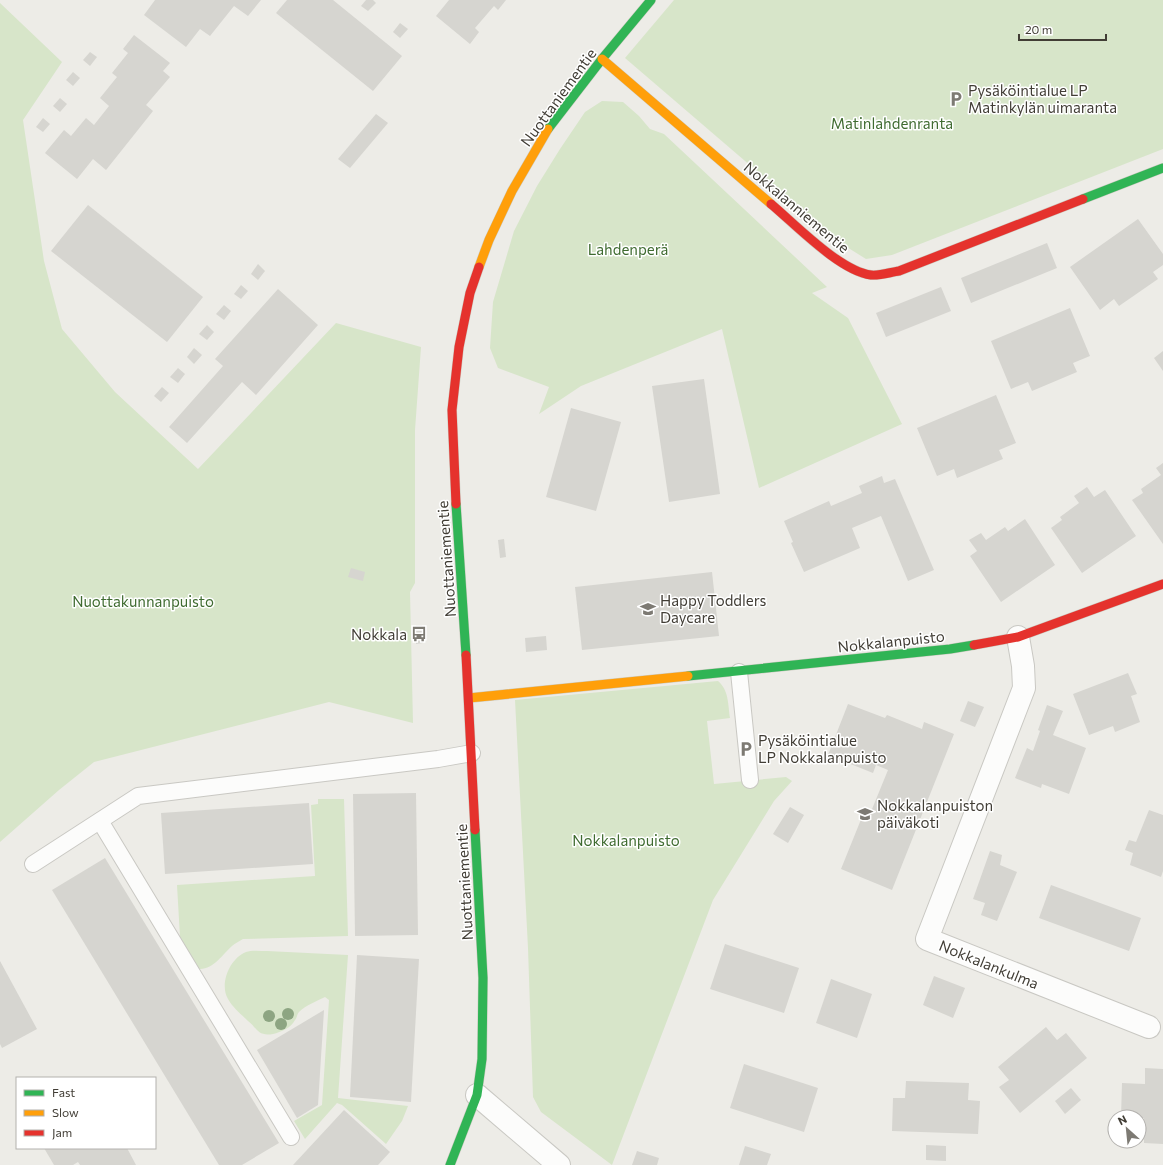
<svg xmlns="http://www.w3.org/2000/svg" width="1163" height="1165" viewBox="0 0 1163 1165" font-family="Commissioner,sans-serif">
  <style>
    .green { fill: #d7e5c9 }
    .building { fill: #d6d5d0 }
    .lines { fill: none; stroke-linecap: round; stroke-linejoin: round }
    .lane-casing { stroke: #c9c8c3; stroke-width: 18 }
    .street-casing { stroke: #c9c8c3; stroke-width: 24 }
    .fast-casing { stroke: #cbc9bf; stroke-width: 10 }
    .slow-casing { stroke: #cbc9bf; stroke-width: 10 }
    .jam-casing { stroke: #cbc9bf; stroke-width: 10 }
    .lane { stroke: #fcfcfb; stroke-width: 16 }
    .street { stroke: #fcfcfb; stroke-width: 22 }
    .fast { stroke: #30b455; stroke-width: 9 }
    .slow { stroke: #ff9f0a; stroke-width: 9 }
    .jam { stroke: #e5322d; stroke-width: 9 }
    .tree { fill: #8da582 }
    .labels { text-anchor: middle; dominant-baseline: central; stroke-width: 3; stroke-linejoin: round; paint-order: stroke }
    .poi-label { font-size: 15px; fill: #413d35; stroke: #fff; text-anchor: start }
    .street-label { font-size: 15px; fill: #413d35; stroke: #fff }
    .park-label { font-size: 15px; fill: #3f6b30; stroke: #fff }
  </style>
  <rect width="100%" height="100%" fill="#edece7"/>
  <g class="green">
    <polygon points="674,0 1163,0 1163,149 892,255 866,259 842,244 625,58"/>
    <polygon points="0,3 62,62 23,120 44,261 62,329 115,392 198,469 336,323 421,347 415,430 415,583 410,592 413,723 329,702 94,762 59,790 0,842"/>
    <polygon points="602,101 623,102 639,116 650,129 664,134 827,287 812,293 848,318 902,424 759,488 722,329 581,386 539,414 549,387 498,368 490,348 493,302 514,231 537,186 560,149 585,112"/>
    <path d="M718 681C729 690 728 705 730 718L707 721 714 784 786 777 792 781 774 801 713 900 612 1165 541 1112 533 1097 528 948 515 700Z"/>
    <path d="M318 799H344L348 936 243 939C240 941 235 943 232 946 223 954 213 970 199 969L194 964 180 937 177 885 315 876 311 805 318 804Z"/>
    <path d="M267 951 348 955 338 1098 408 1106 402 1121 386 1144 342 1105 337 1103 305 1139 294 1121 322 1105 329 1000 325 997C317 1001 306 1005 299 1012 297 1014 297 1018 295 1020 291 1028 281 1032 273 1034 258 1037 257 1028 248 1021 241 1014 233 1008 228 999 219 984 230 958 246 952 251 950 260 951 267 951Z"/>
  </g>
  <g class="building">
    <polygon points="155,0 261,0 248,16 234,6 210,36 200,29 186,47 144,15"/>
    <polygon points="287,0 333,0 402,56 373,91 276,13"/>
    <polygon points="366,0 373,0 376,3 368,11 361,6"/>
    <polygon points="449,0 506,0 498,10 494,6 475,28 479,32 470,44 436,16"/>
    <polygon points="400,23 408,29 400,38 393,32"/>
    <polygon points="134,35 170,63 163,71 170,77 146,105 153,111 106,170 93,159 77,179 45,153 64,130 71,136 86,118 94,125 109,106 100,98 117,77 112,73 128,53 123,49"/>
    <polygon points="90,52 97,57 90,66 83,60"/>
    <polygon points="73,72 80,78 73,86 66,80"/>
    <polygon points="60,98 67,104 60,112 53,106"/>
    <polygon points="376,114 388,123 350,168 338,159"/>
    <polygon points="43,118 50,124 43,132 36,127"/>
    <polygon points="88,205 203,297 167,342 51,251"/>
    <polygon points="1138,219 1163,254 1163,265 1153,272 1158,279 1119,306 1114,299 1100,310 1070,267"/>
    <polygon points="1047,243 1057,268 971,303 961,278"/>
    <polygon points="258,264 265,271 258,280 251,274"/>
    <polygon points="241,285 248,291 241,299 234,294"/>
    <polygon points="941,287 951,311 886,337 876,313"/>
    <polygon points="278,289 318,325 256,395 242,382 187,443 169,427 223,366 215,359"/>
    <polygon points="224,305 231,311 224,320 216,314"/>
    <polygon points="1070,308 1090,356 1073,363 1077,372 1032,391 1028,382 1011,389 991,341"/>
    <polygon points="207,325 214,332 207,340 199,334"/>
    <polygon points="194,348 202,355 194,364 187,357"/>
    <polygon points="1163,351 1163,371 1154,358"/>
    <polygon points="178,368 185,374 178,383 170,377"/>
    <polygon points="704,379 720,494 669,502 652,386"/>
    <polygon points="162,387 169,393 161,402 154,396"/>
    <polygon points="996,395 1016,443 999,450 1003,459 957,478 954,469 937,476 917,428"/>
    <polygon points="571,408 621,422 596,511 546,497"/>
    <polygon points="1163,463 1163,544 1132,500 1143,493 1141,489 1161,475 1156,468"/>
    <polygon points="882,476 884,483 895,479 934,570 908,581 881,516 852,528 860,548 804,572 791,543 793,542 784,521 829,501 831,506 862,493 859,486"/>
    <polygon points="1087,487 1094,497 1105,490 1136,536 1082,573 1051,528 1062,520 1060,517 1079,503 1074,496"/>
    <polygon points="1025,519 1055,565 1001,602 970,556 977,551 969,540 981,533 986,540 1005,527 1008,531"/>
    <polygon points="504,539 506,557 500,558 498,540"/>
    <polygon points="351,568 365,572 363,581 348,577"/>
    <polygon points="712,572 719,636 582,650 575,587"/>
    <polygon points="416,625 422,625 423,643 416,644"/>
    <polygon points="546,636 547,650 526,652 525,638"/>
    <polygon points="1128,673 1137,694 1131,696 1140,722 1115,732 1113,726 1089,735 1073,694"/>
    <polygon points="968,701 984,707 975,727 960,721"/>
    <polygon points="848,704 885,718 887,715 922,729 924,722 954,734 892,890 841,869 864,812 870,814 888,770 876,765 873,773 828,755"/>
    <polygon points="1047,705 1063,711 1053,735 1086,748 1069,794 1042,784 1041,788 1015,778 1027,748 1033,751 1040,731 1038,730"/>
    <polygon points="416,793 418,935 355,936 353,794"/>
    <polygon points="309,803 313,864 165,874 161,813"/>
    <polygon points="790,807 804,815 788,843 773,834"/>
    <polygon points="1149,810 1163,815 1163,871 1161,877 1130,865 1133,853 1125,850 1129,840 1136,842"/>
    <polygon points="990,851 1002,855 1000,865 1017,872 997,921 981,915 985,903 973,899"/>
    <polygon points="105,858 279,1143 242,1165 219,1165 52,890"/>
    <polygon points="1051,885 1141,918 1129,951 1039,918"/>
    <polygon points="725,944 799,968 784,1013 710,989"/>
    <polygon points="357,955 419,959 411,1102 350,1097"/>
    <polygon points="0,961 37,1029 2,1048 0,1044"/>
    <polygon points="934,976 965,988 953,1018 923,1005"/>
    <polygon points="831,979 872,994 857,1038 816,1023"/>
    <polygon points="324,1010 318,1105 297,1118 257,1050"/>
    <polygon points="1046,1027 1057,1040 1066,1033 1087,1058 1020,1113 999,1087 1009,1080 998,1067"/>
    <polygon points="744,1064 818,1088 804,1132 730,1108"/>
    <polygon points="1145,1068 1163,1069 1163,1144 1144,1143 1144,1118 1121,1117 1122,1083 1145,1084"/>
    <polygon points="906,1081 969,1083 968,1100 980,1101 978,1134 892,1131 893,1098 905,1098"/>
    <polygon points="1071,1088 1081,1100 1065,1114 1055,1101"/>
    <polygon points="344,1110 390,1152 378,1165 293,1165"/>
    <polygon points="926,1145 946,1146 946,1161 926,1160"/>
    <polygon points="745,1146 771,1154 767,1165 739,1165"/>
    <polygon points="44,1148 95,1148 95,1149 98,1148 127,1148 136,1165 80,1165 78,1162 73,1165 54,1165"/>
    <polygon points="637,1151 659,1158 657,1165 632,1165"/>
  </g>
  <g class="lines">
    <defs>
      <g id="lane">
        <polyline points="739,672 750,780"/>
        <polyline points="100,821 291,1137"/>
        <polyline points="33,864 138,796 438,759 472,753"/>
      </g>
      <g id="street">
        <polyline points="1018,637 1023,666 1024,688 927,939 1149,1027"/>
        <polyline points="477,1095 559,1165"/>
      </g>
      <g id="fast">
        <polyline points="548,129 602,59 651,0"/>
        <polyline points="1083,199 1163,168"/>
        <polyline points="456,504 466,655"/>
        <polyline points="688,676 950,649 974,645"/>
        <polyline points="450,1165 477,1095 482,1059 483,978 475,830"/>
      </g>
      <g id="slow">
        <polyline points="602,59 771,204"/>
        <polyline points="479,267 489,240 512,191 548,129"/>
        <polyline points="469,698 688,676"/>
      </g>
      <g id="jam">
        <path d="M771 204C796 225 840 271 871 275 880 276 891 272 899 271L1083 199"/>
        <polyline points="456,504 452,410 459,347 470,293 479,267"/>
        <polyline points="974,645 1018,637 1163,584"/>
        <polyline points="466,655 475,830"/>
      </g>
    </defs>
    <use href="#lane" class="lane-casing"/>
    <use href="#street" class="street-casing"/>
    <use href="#fast" class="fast-casing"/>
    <use href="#slow" class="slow-casing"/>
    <use href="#jam" class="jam-casing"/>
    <use href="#lane" class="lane"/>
    <use href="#street" class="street"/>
    <use href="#fast" class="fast"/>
    <use href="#slow" class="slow"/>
    <use href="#jam" class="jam"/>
  </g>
  <g class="tree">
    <circle cx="288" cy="1014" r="6"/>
    <circle cx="269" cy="1016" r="6"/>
    <circle cx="281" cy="1024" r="6"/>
  </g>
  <defs>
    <symbol id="parking-bare" viewBox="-9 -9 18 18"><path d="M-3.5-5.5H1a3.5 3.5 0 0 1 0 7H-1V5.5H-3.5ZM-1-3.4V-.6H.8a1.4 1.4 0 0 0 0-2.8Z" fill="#7d7a73" stroke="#fff" stroke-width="2.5" paint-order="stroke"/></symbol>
    <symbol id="school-bare" viewBox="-9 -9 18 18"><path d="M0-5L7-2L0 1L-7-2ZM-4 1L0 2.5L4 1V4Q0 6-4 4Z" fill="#7d7a73" stroke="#fff" stroke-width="2.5" paint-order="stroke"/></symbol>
    <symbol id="bus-bare" viewBox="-9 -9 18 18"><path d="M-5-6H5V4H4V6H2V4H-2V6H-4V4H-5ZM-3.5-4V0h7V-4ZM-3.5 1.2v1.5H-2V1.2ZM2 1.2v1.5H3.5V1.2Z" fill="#7d7a73" stroke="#fff" stroke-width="2.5" paint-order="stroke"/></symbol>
  </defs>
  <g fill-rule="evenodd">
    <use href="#parking-bare" x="945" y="88" width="22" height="22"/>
    <use href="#school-bare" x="637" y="598" width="22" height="22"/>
    <use href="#bus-bare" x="408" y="623" width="22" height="22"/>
    <use href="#parking-bare" x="735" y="738" width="22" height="22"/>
    <use href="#school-bare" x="854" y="803" width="22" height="22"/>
  </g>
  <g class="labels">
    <g class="poi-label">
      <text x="968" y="90">Pysäköintialue LP<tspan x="968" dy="17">Matinkylän uimaranta</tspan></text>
      <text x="660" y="600">Happy Toddlers<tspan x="660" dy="17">Daycare</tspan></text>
      <text x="407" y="634" text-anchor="end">Nokkala</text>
      <text x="758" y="740">Pysäköintialue<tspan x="758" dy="17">LP Nokkalanpuisto</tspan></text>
      <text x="877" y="805">Nokkalanpuiston<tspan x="877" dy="17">päiväkoti</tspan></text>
    </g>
    <g class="street-label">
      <text transform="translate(558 97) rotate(-54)">Nuottaniementie</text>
      <text transform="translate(797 207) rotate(40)">Nokkalanniementie</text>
      <text transform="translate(446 559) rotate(-94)">Nuottaniementie</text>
      <text transform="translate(891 641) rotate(-6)">Nokkalanpuisto</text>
      <text transform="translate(464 882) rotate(-93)">Nuottaniementie</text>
      <text transform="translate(989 964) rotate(22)">Nokkalankulma</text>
    </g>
    <g class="park-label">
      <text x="892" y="123">Matinlahdenranta</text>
      <text x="628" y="249">Lahdenperä</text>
      <text x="143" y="601">Nuottakunnanpuisto</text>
      <text x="626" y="840">Nokkalanpuisto</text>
    </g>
  </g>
  <rect x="16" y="1077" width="140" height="72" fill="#ffffff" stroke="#b3b1ae"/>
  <rect x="24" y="1090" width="20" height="6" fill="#30b455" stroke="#b3b1ae"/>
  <text x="52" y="1097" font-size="12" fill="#413d35">Fast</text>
  <rect x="24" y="1110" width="20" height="6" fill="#ff9f0a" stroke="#b3b1ae"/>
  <text x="52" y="1117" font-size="12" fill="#413d35">Slow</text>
  <rect x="24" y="1130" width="20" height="6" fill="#e5322d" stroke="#b3b1ae"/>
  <text x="52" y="1137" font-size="12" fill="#413d35">Jam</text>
  <g transform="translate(1127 1129) rotate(333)"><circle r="19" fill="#ffffff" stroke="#b3b1ae"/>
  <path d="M0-3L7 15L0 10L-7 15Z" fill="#7d7a73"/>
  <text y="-6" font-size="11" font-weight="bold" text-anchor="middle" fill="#413d35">N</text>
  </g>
  <path d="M1019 34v6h87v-6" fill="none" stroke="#413d35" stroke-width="2"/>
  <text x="1025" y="34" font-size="12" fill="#413d35" stroke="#ffffff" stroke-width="3" paint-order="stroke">20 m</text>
</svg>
